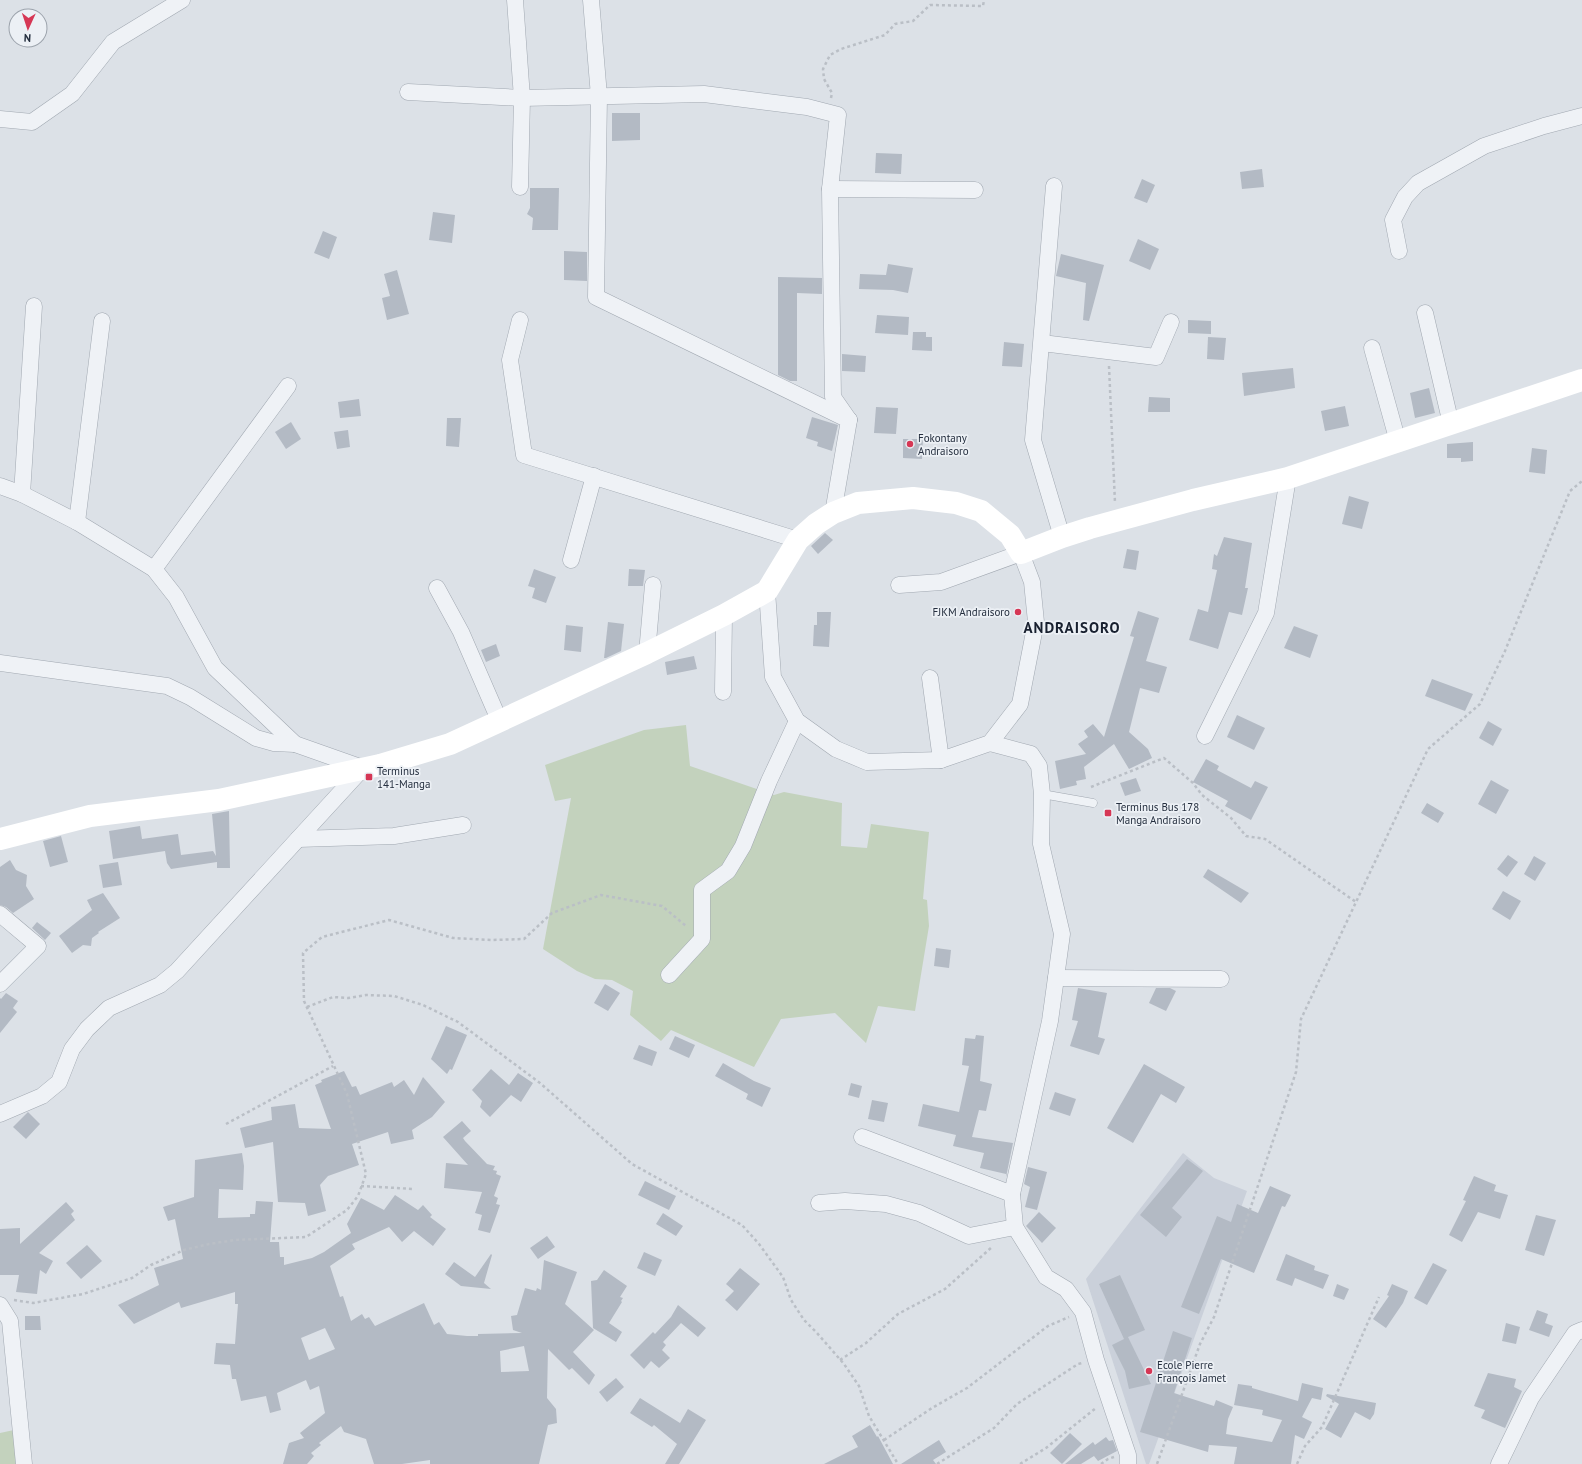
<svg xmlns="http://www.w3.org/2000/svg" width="1582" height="1464" viewBox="0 0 1582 1464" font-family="'PT Sans',sans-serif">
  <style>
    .built { fill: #cad0da }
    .green { fill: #c3d2bd }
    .building { fill: #b3bac4; fill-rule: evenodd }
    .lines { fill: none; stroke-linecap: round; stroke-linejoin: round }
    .lane-casing { stroke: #a1a8b1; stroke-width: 9 }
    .street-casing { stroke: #a1a8b1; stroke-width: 17 }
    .path { stroke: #babfc6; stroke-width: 2.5; stroke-dasharray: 3 3; stroke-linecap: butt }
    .lane { stroke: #eff2f6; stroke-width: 8 }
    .street { stroke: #eff2f6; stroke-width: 16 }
    .secondary { stroke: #fff; stroke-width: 22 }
    .poi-dot { fill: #d63755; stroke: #ecf0f5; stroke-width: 1.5 }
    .labels { text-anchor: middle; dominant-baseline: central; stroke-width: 3.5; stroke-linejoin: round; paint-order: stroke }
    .poi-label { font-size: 11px; fill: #252f3f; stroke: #ecf0f5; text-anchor: start }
    .district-label { font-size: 15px; font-weight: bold; letter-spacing: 1px; fill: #18202f; stroke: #ecf0f5 }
  </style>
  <rect width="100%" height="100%" fill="#dce1e7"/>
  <polygon class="built" points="1183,1153 1214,1178 1247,1191 1149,1464 1146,1464 1086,1279"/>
  <g class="green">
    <polygon points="686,725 690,766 774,795 784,792 842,803 841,846 867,848 871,824 929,832 923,899 927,900 929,926 915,1011 878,1006 866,1043 835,1013 781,1019 754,1067 671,1030 661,1041 630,1015 633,991 612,980 595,979 577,971 543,949 571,798 555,801 545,765 644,730"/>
    <polygon points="14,1430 18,1464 0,1464 0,1433"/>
  </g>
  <g class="building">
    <polygon points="612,113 640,113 640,140 612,141"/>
    <polygon points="876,153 902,154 901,174 875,173"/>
    <polygon points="1262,169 1264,187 1242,189 1240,172"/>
    <polygon points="1142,179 1155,185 1147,203 1134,198"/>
    <polygon points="530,188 559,188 558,230 532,230 533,218 527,214 530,208"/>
    <polygon points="433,212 455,215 452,243 429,240"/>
    <polygon points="323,231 337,237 329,259 314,253"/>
    <polygon points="1138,239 1159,249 1150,270 1129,261"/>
    <polygon points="564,251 587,252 587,281 564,280"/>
    <polygon points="1061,254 1104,265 1089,321 1083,320 1086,283 1056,276"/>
    <polygon points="888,264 913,268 908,293 893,290 859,289 860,274 886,275"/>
    <polygon points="397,270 409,314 387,320 382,298 390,296 384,274"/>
    <polygon points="778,277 822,278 822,294 797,293 797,381 790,381 778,375"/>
    <polygon points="877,315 909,317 908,335 875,333"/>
    <polygon points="1188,320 1211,321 1211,334 1188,333"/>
    <polygon points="913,332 926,332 926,337 932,337 932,351 912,350"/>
    <polygon points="1208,337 1226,338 1224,360 1207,359"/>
    <polygon points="1004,342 1024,344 1022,367 1002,366"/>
    <polygon points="842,354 866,356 865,372 842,371"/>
    <polygon points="1293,368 1295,388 1244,396 1242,373"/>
    <polygon points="1429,388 1435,413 1415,418 1410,393"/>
    <polygon points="1149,397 1170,398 1170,412 1148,412"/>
    <polygon points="359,399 361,416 340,418 338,402"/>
    <polygon points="1345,406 1349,426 1325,431 1321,411"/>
    <polygon points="876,407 898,408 896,434 874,433"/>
    <polygon points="812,417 838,425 832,451 817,446 818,442 806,438"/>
    <polygon points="447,418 461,418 459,447 446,446"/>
    <polygon points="291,422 301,439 286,449 275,432"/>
    <polygon points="348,430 350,447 337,449 334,432"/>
    <polygon points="903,439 923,439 922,459 903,458"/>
    <polygon points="1473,442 1473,461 1461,462 1461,458 1447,458 1447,444"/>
    <polygon points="1532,448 1547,450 1545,474 1529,472"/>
    <polygon points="1349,496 1369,502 1362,529 1342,524"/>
    <polygon points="825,533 833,540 818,554 811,546"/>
    <polygon points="1224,537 1252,543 1245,588 1248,588 1242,615 1229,612 1218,649 1189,640 1198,609 1208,612 1217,570 1212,569 1214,554 1217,556"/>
    <polygon points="1127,549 1139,551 1136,570 1123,568"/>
    <polygon points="534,569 556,577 546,603 532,598 535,588 528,586"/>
    <polygon points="629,569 645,570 643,586 628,586"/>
    <polygon points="1138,611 1159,618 1146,661 1167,667 1159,693 1140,688 1129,732 1148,749 1152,758 1129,769 1114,744 1084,767 1086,779 1076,781 1077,785 1060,789 1055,761 1086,754 1078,744 1088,737 1084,731 1093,724 1104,737 1134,637 1130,636"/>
    <polygon points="817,612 831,612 829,647 813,646 814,625 817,625"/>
    <polygon points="608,622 624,624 621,651 606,658 604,658"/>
    <polygon points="566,625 583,627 581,652 564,650"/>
    <polygon points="1294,626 1318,635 1310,658 1284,648"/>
    <polygon points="496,644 500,656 486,662 481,650"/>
    <polygon points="694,656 697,669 667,675 665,662"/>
    <polygon points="1432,679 1473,694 1465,711 1425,696"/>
    <polygon points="1237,715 1265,728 1254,750 1227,737"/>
    <polygon points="1488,721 1502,729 1493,746 1479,738"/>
    <polygon points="1206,759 1219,766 1217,770 1251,788 1255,781 1268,787 1251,820 1225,806 1228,801 1193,782"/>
    <polygon points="1136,778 1141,791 1125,796 1120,783"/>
    <polygon points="1491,780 1509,790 1496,814 1478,804"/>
    <polygon points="1427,803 1444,813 1438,823 1421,813"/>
    <polygon points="229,811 230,868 217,868 217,862 171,869 167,863 165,851 113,859 109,831 140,826 142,839 178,834 181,855 213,851 216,856 212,814"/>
    <polygon points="61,836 68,862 50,867 43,841"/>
    <polygon points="1508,855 1518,862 1507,877 1497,869"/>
    <polygon points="1534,856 1546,863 1535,881 1524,874"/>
    <polygon points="10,860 16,870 27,875 26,886 34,899 13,913 6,907 0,905 0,867"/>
    <polygon points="118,862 122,885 103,888 99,865"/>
    <polygon points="1208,869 1249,893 1241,903 1203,877"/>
    <polygon points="1503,891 1521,901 1510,920 1492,909"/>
    <polygon points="103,893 120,918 98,932 99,933 92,938 91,946 83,945 72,953 59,936 92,910 87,900"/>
    <polygon points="37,922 51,933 45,940 32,928"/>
    <polygon points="936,948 951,950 949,968 934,966"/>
    <polygon points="605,984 620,993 608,1011 594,1003"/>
    <polygon points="1078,988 1107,993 1098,1037 1105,1039 1099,1055 1070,1046 1078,1021 1072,1020"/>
    <polygon points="1156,988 1170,988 1176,991 1166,1011 1149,1003"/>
    <polygon points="6,993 18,1001 13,1008 17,1012 0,1033 0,998 1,999"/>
    <polygon points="446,1026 467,1035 452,1070 450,1069 447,1074 431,1059"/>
    <polygon points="976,1035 984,1036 980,1081 992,1084 986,1111 979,1110 972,1137 1013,1143 1006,1177 1006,1174 980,1168 984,1153 953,1146 956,1135 918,1126 923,1104 959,1112 969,1066 962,1065 965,1038 975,1039"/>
    <polygon points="675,1036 695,1045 689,1058 669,1049"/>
    <polygon points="639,1045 657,1052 652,1066 633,1059"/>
    <polygon points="723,1063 754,1081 771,1088 762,1107 746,1099 748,1094 715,1076"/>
    <polygon points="1144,1064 1185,1087 1176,1103 1161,1094 1133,1143 1107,1128"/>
    <polygon points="491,1069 509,1085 518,1073 533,1083 521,1102 511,1095 490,1117 480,1107 482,1101 472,1090"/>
    <polygon points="344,1071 352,1087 356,1086 360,1095 392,1082 394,1087 404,1080 414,1095 423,1077 445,1102 432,1117 412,1130 414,1139 391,1144 388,1132 352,1144 359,1165 328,1176 320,1185 326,1211 308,1216 305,1203 278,1202 273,1142 245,1148 240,1128 272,1120 271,1107 295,1104 299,1128 331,1129 315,1085 322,1082 321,1080"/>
    <polygon points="851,1083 862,1086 859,1098 848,1095"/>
    <polygon points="1055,1092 1076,1099 1070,1116 1049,1109"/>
    <polygon points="872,1100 888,1103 884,1122 868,1119"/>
    <polygon points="28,1112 40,1124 26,1139 13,1127"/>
    <polygon points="462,1121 471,1131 463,1138 465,1141 487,1164 495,1166 493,1170 497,1171 496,1174 501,1176 494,1196 498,1198 496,1204 500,1205 490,1233 478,1230 482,1215 475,1213 482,1192 444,1188 446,1163 468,1165 443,1137"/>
    <path d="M242 1153 244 1166 243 1190 219 1189 218 1218 250 1217V1214H255L256 1201 273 1202 270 1242H279L280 1257H284V1265L312 1258 324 1252 351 1233 347 1224 361 1198 384 1210 395 1195 418 1210 423 1205 432 1215 430 1217 446 1229 433 1246 414 1231 402 1242 389 1227 352 1244 355 1249 330 1266 340 1297 343 1296 351 1321 362 1314 365 1319 369 1317 375 1326 424 1303 434 1325 439 1322 447 1334 467 1336H478V1334L522 1333 513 1330 511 1316 517 1315 525 1288 536 1291 537 1288 541 1290 544 1260 577 1272 565 1304 594 1330 573 1352 595 1375 589 1385 572 1368 569 1370 548 1349 547 1398 556 1409 557 1423 548 1425 539 1464H430V1460L402 1464H374L366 1439 344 1432 341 1426 319 1443 321 1445 311 1453 314 1456 307 1464H283L289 1443 304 1438 300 1433 325 1413 319 1386 310 1390 306 1380 277 1393 281 1410 270 1413 266 1396 241 1401 236 1379H232L230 1365 214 1364 216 1343 235 1344 238 1304H235V1292L181 1308 179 1302 134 1324 118 1305 159 1285 154 1268 183 1259 175 1219 168 1221 163 1207 194 1197 195 1160ZM325 1328 335 1349 309 1360 301 1338ZM524 1346 529 1371 501 1372 500 1351Z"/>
    <polygon points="1187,1159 1203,1171 1172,1208 1182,1217 1166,1237 1140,1215"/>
    <polygon points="1028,1167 1047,1172 1037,1210 1025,1207 1030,1187 1024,1184"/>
    <polygon points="1474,1176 1496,1185 1494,1191 1508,1195 1500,1219 1478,1212 1462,1242 1449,1235 1466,1201 1463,1200"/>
    <polygon points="645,1181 676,1196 669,1210 638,1195"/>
    <polygon points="1270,1186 1291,1195 1285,1207 1282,1206 1254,1273 1221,1259 1199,1314 1181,1307 1217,1216 1231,1222 1237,1204 1258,1213"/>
    <polygon points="66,1202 74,1211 71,1214 75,1220 39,1253 53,1261 46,1274 40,1270 37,1294 16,1292 19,1275 0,1275 0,1229 20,1228 20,1244"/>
    <polygon points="1039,1212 1056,1228 1042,1243 1026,1226"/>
    <polygon points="663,1213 683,1226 676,1236 656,1224"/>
    <polygon points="1536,1215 1556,1220 1544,1256 1525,1250"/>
    <polygon points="547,1236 555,1247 538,1259 530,1248"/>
    <polygon points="87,1245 102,1261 81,1279 66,1263"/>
    <polygon points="644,1252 662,1260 655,1276 637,1268"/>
    <polygon points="491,1254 492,1255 484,1283 491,1289 461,1286 445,1274 454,1262 475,1277"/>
    <polygon points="1286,1254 1315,1266 1314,1270 1329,1275 1323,1289 1295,1278 1292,1286 1276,1280"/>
    <polygon points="1433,1263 1447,1270 1427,1305 1414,1298"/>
    <polygon points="740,1268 760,1284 737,1311 725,1300 734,1291 726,1284"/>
    <polygon points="604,1270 627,1286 620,1297 623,1298 621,1301 622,1302 609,1323 622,1332 616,1342 593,1328 591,1281 597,1280"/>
    <polygon points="1120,1275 1145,1330 1128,1337 1151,1384 1129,1389 1125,1371 1112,1345 1126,1338 1124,1339 1099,1284"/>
    <polygon points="1337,1284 1349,1289 1344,1300 1333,1296"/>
    <polygon points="1392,1284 1408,1291 1403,1303 1386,1328 1373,1319 1389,1296 1387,1295"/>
    <polygon points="678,1305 706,1328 698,1337 681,1323 663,1342 666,1345 662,1350 670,1358 659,1368 651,1361 644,1369 630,1355 653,1332 655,1334 671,1317"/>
    <polygon points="1537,1310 1548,1314 1545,1323 1553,1326 1549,1337 1529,1330"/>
    <polygon points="25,1316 40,1316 41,1330 25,1330"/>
    <polygon points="1506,1323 1520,1327 1516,1344 1502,1341"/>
    <polygon points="1173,1331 1192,1338 1174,1393 1214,1406 1216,1400 1233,1407 1228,1419 1226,1434 1272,1442 1282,1420 1262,1415 1263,1410 1234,1405 1238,1384 1252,1386 1252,1388 1298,1401 1302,1383 1323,1388 1321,1400 1312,1398 1302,1417 1312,1422 1304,1439 1295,1435 1291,1464 1234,1464 1237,1447 1209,1445 1208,1452 1140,1432"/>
    <polygon points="1488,1373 1516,1379 1514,1387 1522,1391 1505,1428 1481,1418 1485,1410 1474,1406"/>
    <polygon points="616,1378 624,1387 607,1402 599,1392"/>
    <polygon points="1327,1394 1376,1403 1374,1414 1370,1420 1355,1412 1341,1438 1325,1429 1339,1404 1326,1396"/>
    <polygon points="640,1398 680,1423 688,1409 706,1420 679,1464 665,1464 677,1444 654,1425 652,1427 630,1413"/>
    <polygon points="870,1425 877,1437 878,1436 893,1464 824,1464 858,1447 852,1436"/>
    <polygon points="1070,1433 1082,1444 1062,1464 1050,1453"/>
    <polygon points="1106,1437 1109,1441 1113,1440 1117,1451 1098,1461 1094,1456 1081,1464 1065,1464 1093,1442 1095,1445"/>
    <polygon points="939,1440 946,1452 933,1460 936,1464 901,1464"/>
  </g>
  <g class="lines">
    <defs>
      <polyline id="lane" points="1042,794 1093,803"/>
      <g id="street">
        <polyline points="515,0 522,98 520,187"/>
        <polyline points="591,0 599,96 596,297 849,420 833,513"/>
        <polyline points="408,92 522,98 704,94 807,107 838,115 830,189 833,397 849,420"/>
        <polyline points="0,119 32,122 72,94 113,42 182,0"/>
        <polyline points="1054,186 1033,440 1062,537"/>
        <polyline points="830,189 975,190"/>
        <polyline points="1399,251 1393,220 1405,197 1418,183 1484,146 1544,126 1582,116"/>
        <polyline points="1425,313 1451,424"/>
        <polyline points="520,320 510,360 524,455 798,540"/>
        <polyline points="1042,343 1156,357 1171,322"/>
        <polyline points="1372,348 1398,442"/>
        <polyline points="0,486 22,494 77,522 154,569 176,597 215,668 295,744 363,768 177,971 160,985 109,1008 87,1029 72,1049 59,1082 42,1096 0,1114"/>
        <polyline points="22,494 34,306"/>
        <polyline points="77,522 102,321"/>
        <polyline points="571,560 594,476"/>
        <polyline points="154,569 288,386"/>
        <polyline points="437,588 461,632 500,722"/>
        <polyline points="767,591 773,677 797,721 836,749 867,762 941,760 990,743 1020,704 1036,622 1032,582 1021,553 941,582 899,585"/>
        <polyline points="647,653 653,585"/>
        <polyline points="0,663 167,686 190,697 256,738 274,743 295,744"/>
        <polyline points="930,678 941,760"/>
        <polyline points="723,692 724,615"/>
        <polyline points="1205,736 1266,613 1288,478"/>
        <polyline points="990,743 1031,754 1039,766 1042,794 1041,844 1062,934 1050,1021 1012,1194 1015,1227 1046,1277 1066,1289 1083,1312 1096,1360 1128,1455 1128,1464"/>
        <polyline points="298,839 394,836 463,825"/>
        <polyline points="0,914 38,946 0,984"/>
        <polyline points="669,975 702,939 702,890 728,871 743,846 769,781 797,721"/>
        <polyline points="1056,978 1221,979"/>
        <polyline points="862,1137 1012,1194"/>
        <polyline points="819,1203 845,1201 886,1204 919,1213 969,1236 1015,1227"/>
        <polyline points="0,1305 10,1321 24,1464"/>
        <polyline points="1499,1464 1531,1398 1575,1333 1582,1330"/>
      </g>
    </defs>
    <use href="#lane" class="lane-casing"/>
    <use href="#street" class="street-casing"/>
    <g class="path">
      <polyline points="831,98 832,93 824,79 823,69 830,55 841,49 885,35 895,24 913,21 930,5 983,6 984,0"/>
      <polyline points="1109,366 1115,503"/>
      <polyline points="1091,787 1164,758 1193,783 1202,795 1231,818 1246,836 1265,839 1356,902"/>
      <polyline points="307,1007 333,997 348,998 366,995 394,996 423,1005 458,1022 540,1083 632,1164 742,1225 759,1244 783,1277 791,1300 804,1320 817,1333 844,1364 859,1386 869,1416 898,1464"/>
      <polyline points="226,1124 333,1066"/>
      <polyline points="361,1186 414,1189"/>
      <polyline points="14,1300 33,1303 83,1294 132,1278 151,1265 184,1250 209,1244 235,1240 306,1237 347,1210 358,1196 366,1174 347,1094 304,1001 303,953 322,937 389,920 453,938 491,940 524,939 552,913 601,895 662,906 686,926"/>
      <polyline points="840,1360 866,1343 898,1314 945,1289 992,1247"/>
      <polyline points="884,1440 932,1408 967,1388 1048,1326 1069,1317"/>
      <polyline points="937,1464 994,1428 1017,1404 1078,1364 1082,1363"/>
      <polyline points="1020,1464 1046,1448 1096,1408"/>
      <polyline points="1101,1464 1108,1459 1114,1457"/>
      <polyline points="1157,1464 1200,1344 1214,1317 1296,1072 1301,1019 1428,749 1480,704 1505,651 1570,491 1582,481"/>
      <polyline points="1297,1464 1305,1446 1322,1427 1379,1297"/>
    </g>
    <use href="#lane" class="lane"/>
    <use href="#street" class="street"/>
    <polyline class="secondary" points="0,839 90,816 219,800 380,765 450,744 647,653 724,615 767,591 798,540 816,524 833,513 858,503 913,498 956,503 981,511 1010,535 1021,553 1062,537 1090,528 1193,500 1288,478 1582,380"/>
  </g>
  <g class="poi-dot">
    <circle cx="910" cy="444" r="4"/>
    <circle cx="1018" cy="612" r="4"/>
    <rect x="365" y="773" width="8" height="8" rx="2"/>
    <rect x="1104" y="809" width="8" height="8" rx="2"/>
    <circle cx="1149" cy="1371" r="4"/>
  </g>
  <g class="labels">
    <g class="poi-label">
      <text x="918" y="438">Fokontany<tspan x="918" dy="13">Andraisoro</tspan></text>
      <text x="1010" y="612" text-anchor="end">FJKM Andraisoro</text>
      <text x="377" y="771">Terminus<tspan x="377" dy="13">141-Manga</tspan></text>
      <text x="1116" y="807">Terminus Bus 178<tspan x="1116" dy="13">Manga Andraisoro</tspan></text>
      <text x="1157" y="1365">Ecole Pierre<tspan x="1157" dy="13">François Jamet</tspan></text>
    </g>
    <g class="district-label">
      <text x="1072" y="627">ANDRAISORO</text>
    </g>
  </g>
  <g transform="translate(28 28) rotate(183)"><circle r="19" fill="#ecf0f5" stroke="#9ca3ac"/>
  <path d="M0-3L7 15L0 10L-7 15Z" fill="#d63755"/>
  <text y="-6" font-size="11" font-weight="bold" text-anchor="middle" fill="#252f3f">N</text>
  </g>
</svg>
